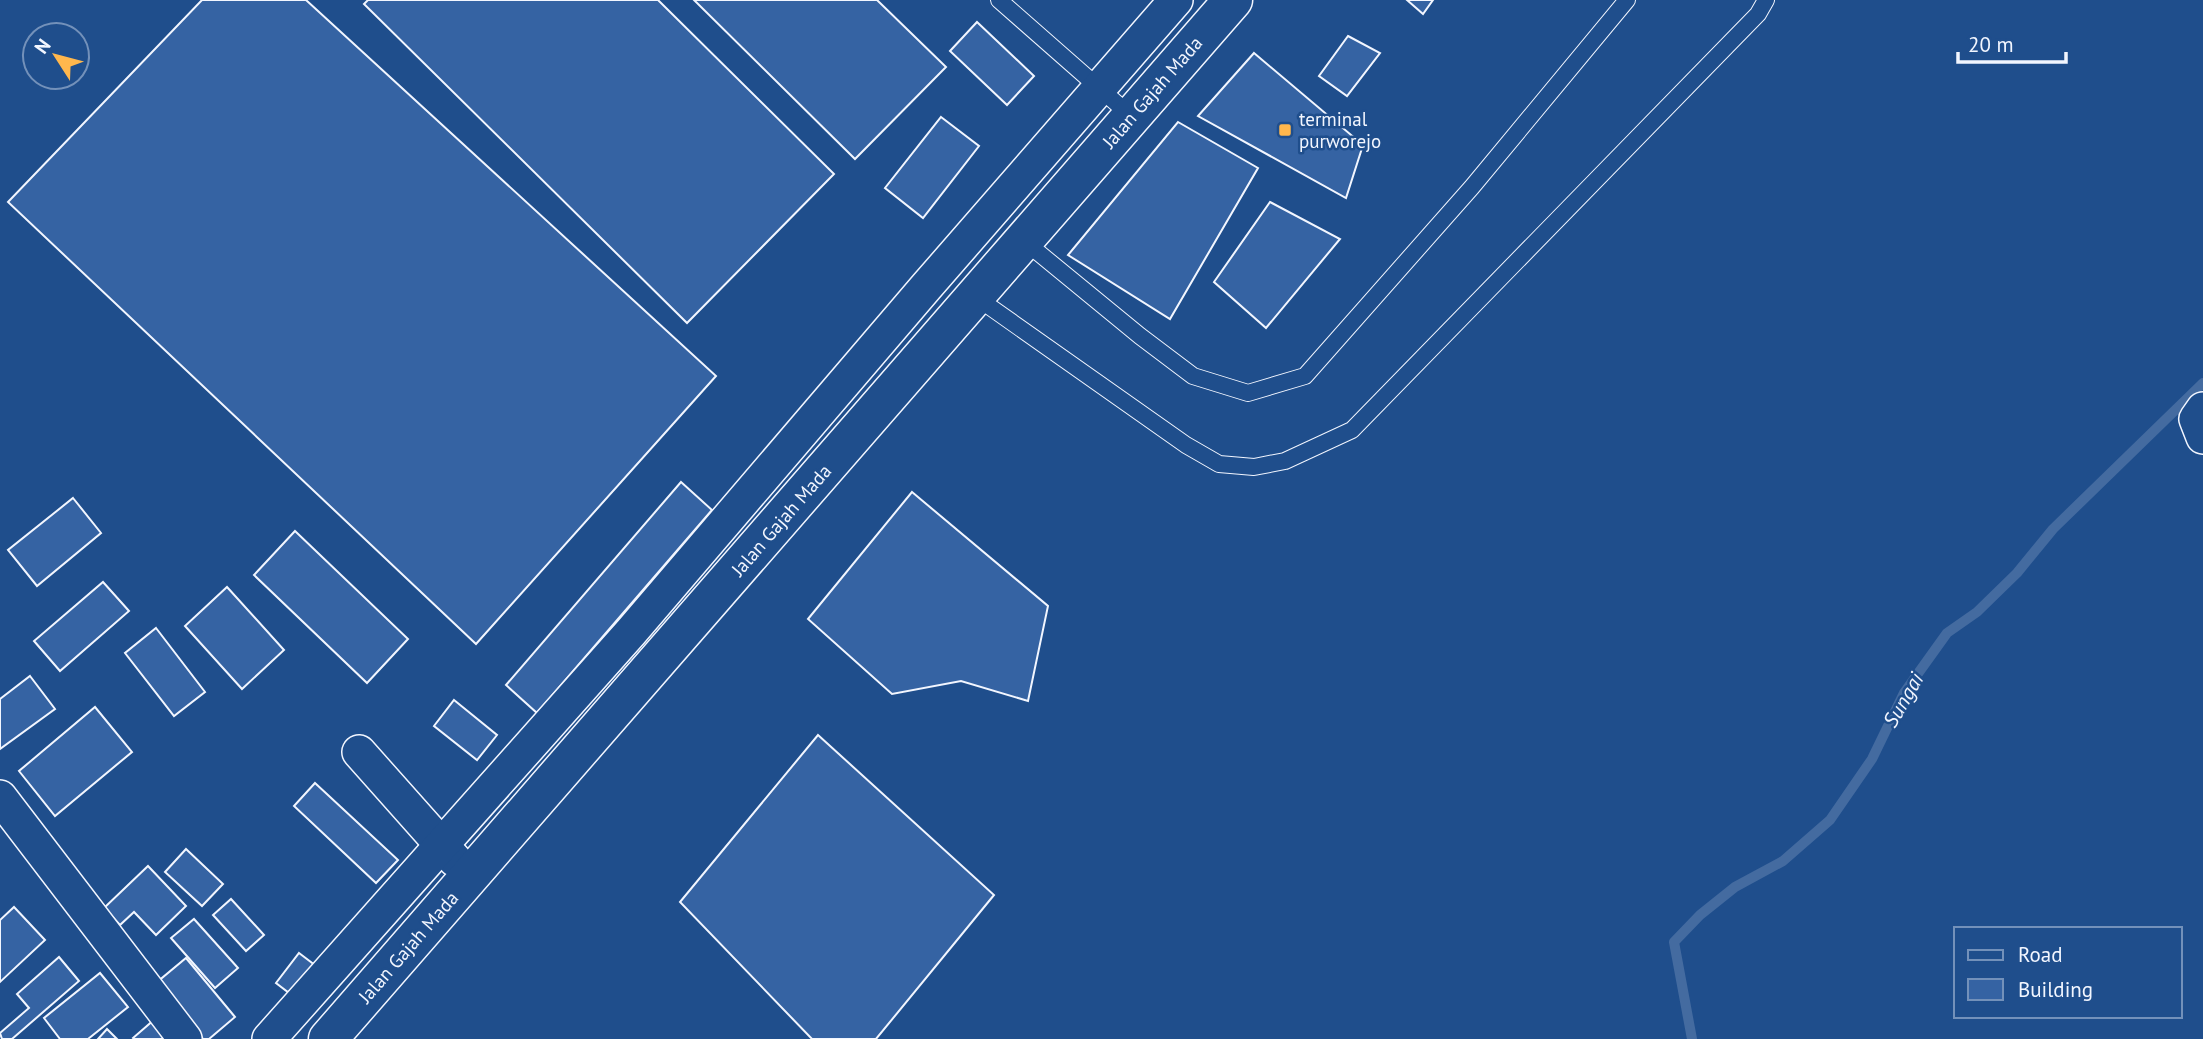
<svg xmlns="http://www.w3.org/2000/svg" width="2203" height="1039" viewBox="0 0 2203 1039" font-family="'PT Sans',sans-serif">
  <style>
    .lines { fill: none; stroke-linecap: round; stroke-linejoin: round }
    .stream { stroke: #446ba0; stroke-width: 10 }
    .building { fill: #3563a3; stroke: #f2f6ff; stroke-width: 2 }
    .lane-casing { stroke: #f2f6ff; stroke-width: 18 }
    .street-casing { stroke: #f2f6ff; stroke-width: 36 }
    .highway-casing { stroke: #f2f6ff; stroke-width: 41 }
    .lane { stroke: #1f4e8c; stroke-width: 16 }
    .street { stroke: #1f4e8c; stroke-width: 33 }
    .highway { stroke: #1f4e8c; stroke-width: 38 }
    .poi-dot { fill: #ffb74d; stroke: #1f4e8c; stroke-width: 2.5 }
    .labels { text-anchor: middle; dominant-baseline: central; stroke-width: 5; stroke-linejoin: round; paint-order: stroke }
    .street-label { font-size: 19px; fill: #f2f6ff; stroke: #1f4e8c }
    .poi-label { font-size: 19px; fill: #f2f6ff; stroke: #1f4e8c; text-anchor: start }
    .water-label { font-size: 21px; font-style: italic; fill: #f2f6ff; stroke: #1f4e8c }
  </style>
  <rect width="100%" height="100%" fill="#1f4e8c"/>
  <g class="lines">
    <polyline class="stream" points="1692,1039 1674,942 1700,915 1735,887 1783,861 1830,820 1872,759 1904,693 1947,633 1977,612 2017,573 2053,529 2203,383"/>
  </g>
  <g class="building">
    <polygon points="202,0 306,0 716,376 476,644 8,202"/>
    <polygon points="368,0 658,0 834,174 687,323 364,4"/>
    <polygon points="694,0 877,0 946,67 855,159"/>
    <polygon points="1407,0 1433,0 1423,14"/>
    <polygon points="977,22 1034,76 1007,105 950,51"/>
    <polygon points="1348,36 1380,53 1347,96 1319,76"/>
    <polygon points="1254,53 1363,145 1346,198 1198,116"/>
    <polygon points="941,117 979,146 923,218 885,188"/>
    <polygon points="1178,122 1258,168 1170,319 1068,255"/>
    <polygon points="1270,202 1340,239 1266,328 1214,282"/>
    <polygon points="681,482 712,510 537,713 506,685"/>
    <polygon points="912,492 1048,606 1028,701 961,681 892,694 808,619"/>
    <polygon points="73,498 101,533 37,586 8,550"/>
    <polygon points="295,531 408,639 367,683 254,575"/>
    <polygon points="103,582 129,611 60,671 34,641"/>
    <polygon points="227,587 284,650 242,689 185,626"/>
    <polygon points="156,628 205,692 174,716 125,653"/>
    <polygon points="30,676 55,709 0,749 0,699"/>
    <polygon points="454,700 497,735 477,760 434,726"/>
    <polygon points="95,707 132,752 55,816 19,771"/>
    <polygon points="818,735 994,895 876,1039 812,1039 680,902"/>
    <polygon points="315,783 398,860 376,883 294,806"/>
    <polygon points="186,849 223,884 202,906 165,872"/>
    <polygon points="148,866 186,906 156,935 134,912 120,925 104,908"/>
    <polygon points="231,899 264,935 246,951 213,915"/>
    <polygon points="14,907 45,940 0,982 0,920"/>
    <polygon points="194,919 238,968 215,988 171,938"/>
    <polygon points="299,953 320,969 297,999 276,983"/>
    <polygon points="59,957 79,981 12,1039 2,1039 0,1033 29,1008 17,994"/>
    <polygon points="186,958 235,1017 209,1039 203,1039 156,983"/>
    <polygon points="100,973 128,1007 88,1039 60,1039 44,1018"/>
    <polygon points="155,1019 173,1039 134,1039 133,1038"/>
    <polygon points="107,1029 117,1039 98,1039"/>
  </g>
  <g class="lines">
    <defs>
      <g id="lane">
        <polyline points="999,0 1131,116"/>
        <polyline points="1023,240 1140,336 1193,376 1248,393 1305,376 1472,187 1627,0"/>
        <polyline points="976,297 1186,445 1219,464 1254,467 1285,461 1352,430 1758,14 1766,0"/>
      </g>
      <g id="street">
        <polyline points="2203,409 2196,419 2203,437"/>
        <polyline points="359,752 455,860"/>
        <polyline points="0,797 185,1039"/>
        <polyline points="269,1039 631,632 926,287 1176,0"/>
      </g>
      <polyline id="highway" points="328,1039 1233,0"/>
    </defs>
    <use href="#lane" class="lane-casing"/>
    <use href="#street" class="street-casing"/>
    <use href="#highway" class="highway-casing"/>
    <use href="#lane" class="lane"/>
    <use href="#street" class="street"/>
    <use href="#highway" class="highway"/>
  </g>
  <rect class="poi-dot" x="1278" y="123" width="14" height="14" rx="3.5"/>
  <g class="labels">
    <g class="street-label">
      <text transform="translate(1152 92) rotate(-49)">Jalan Gajah Mada</text>
      <text transform="translate(781 520) rotate(-49)">Jalan Gajah Mada</text>
      <text transform="translate(408 947) rotate(-49)">Jalan Gajah Mada</text>
    </g>
    <g class="poi-label">
      <text x="1299" y="119">terminal<tspan x="1299" dy="22">purworejo</tspan></text>
    </g>
    <g class="water-label">
      <text transform="translate(1903 700) rotate(-60)">Sungai</text>
    </g>
  </g>
  <rect x="1954" y="927" width="228" height="91" fill="#1f4e8c" stroke="#7391ba" stroke-width="2"/>
  <rect x="1968" y="950" width="35" height="10" fill="#1f4e8c" stroke="#7391ba" stroke-width="2"/>
  <text x="2018" y="962" font-size="21" fill="#f2f6ff">Road</text>
  <rect x="1968" y="979" width="35" height="21" fill="#3563a3" stroke="#7391ba" stroke-width="2"/>
  <text x="2018" y="997" font-size="21" fill="#f2f6ff">Building</text>
  <g transform="translate(56 56) rotate(306)"><circle r="33" fill="#1f4e8c" stroke="#7391ba" stroke-width="2"/>
  <path d="M0-5L12 26L0 18L-12 26Z" fill="#ffb74d"/>
  <text y="-10" font-size="19" font-weight="bold" text-anchor="middle" fill="#f2f6ff">N</text>
  </g>
  <path d="M1958 52v10h108v-10" fill="none" stroke="#f2f6ff" stroke-width="3.5"/>
  <text x="1968" y="52" font-size="21" fill="#f2f6ff" stroke="#1f4e8c" stroke-width="5" paint-order="stroke">20 m</text>
</svg>
